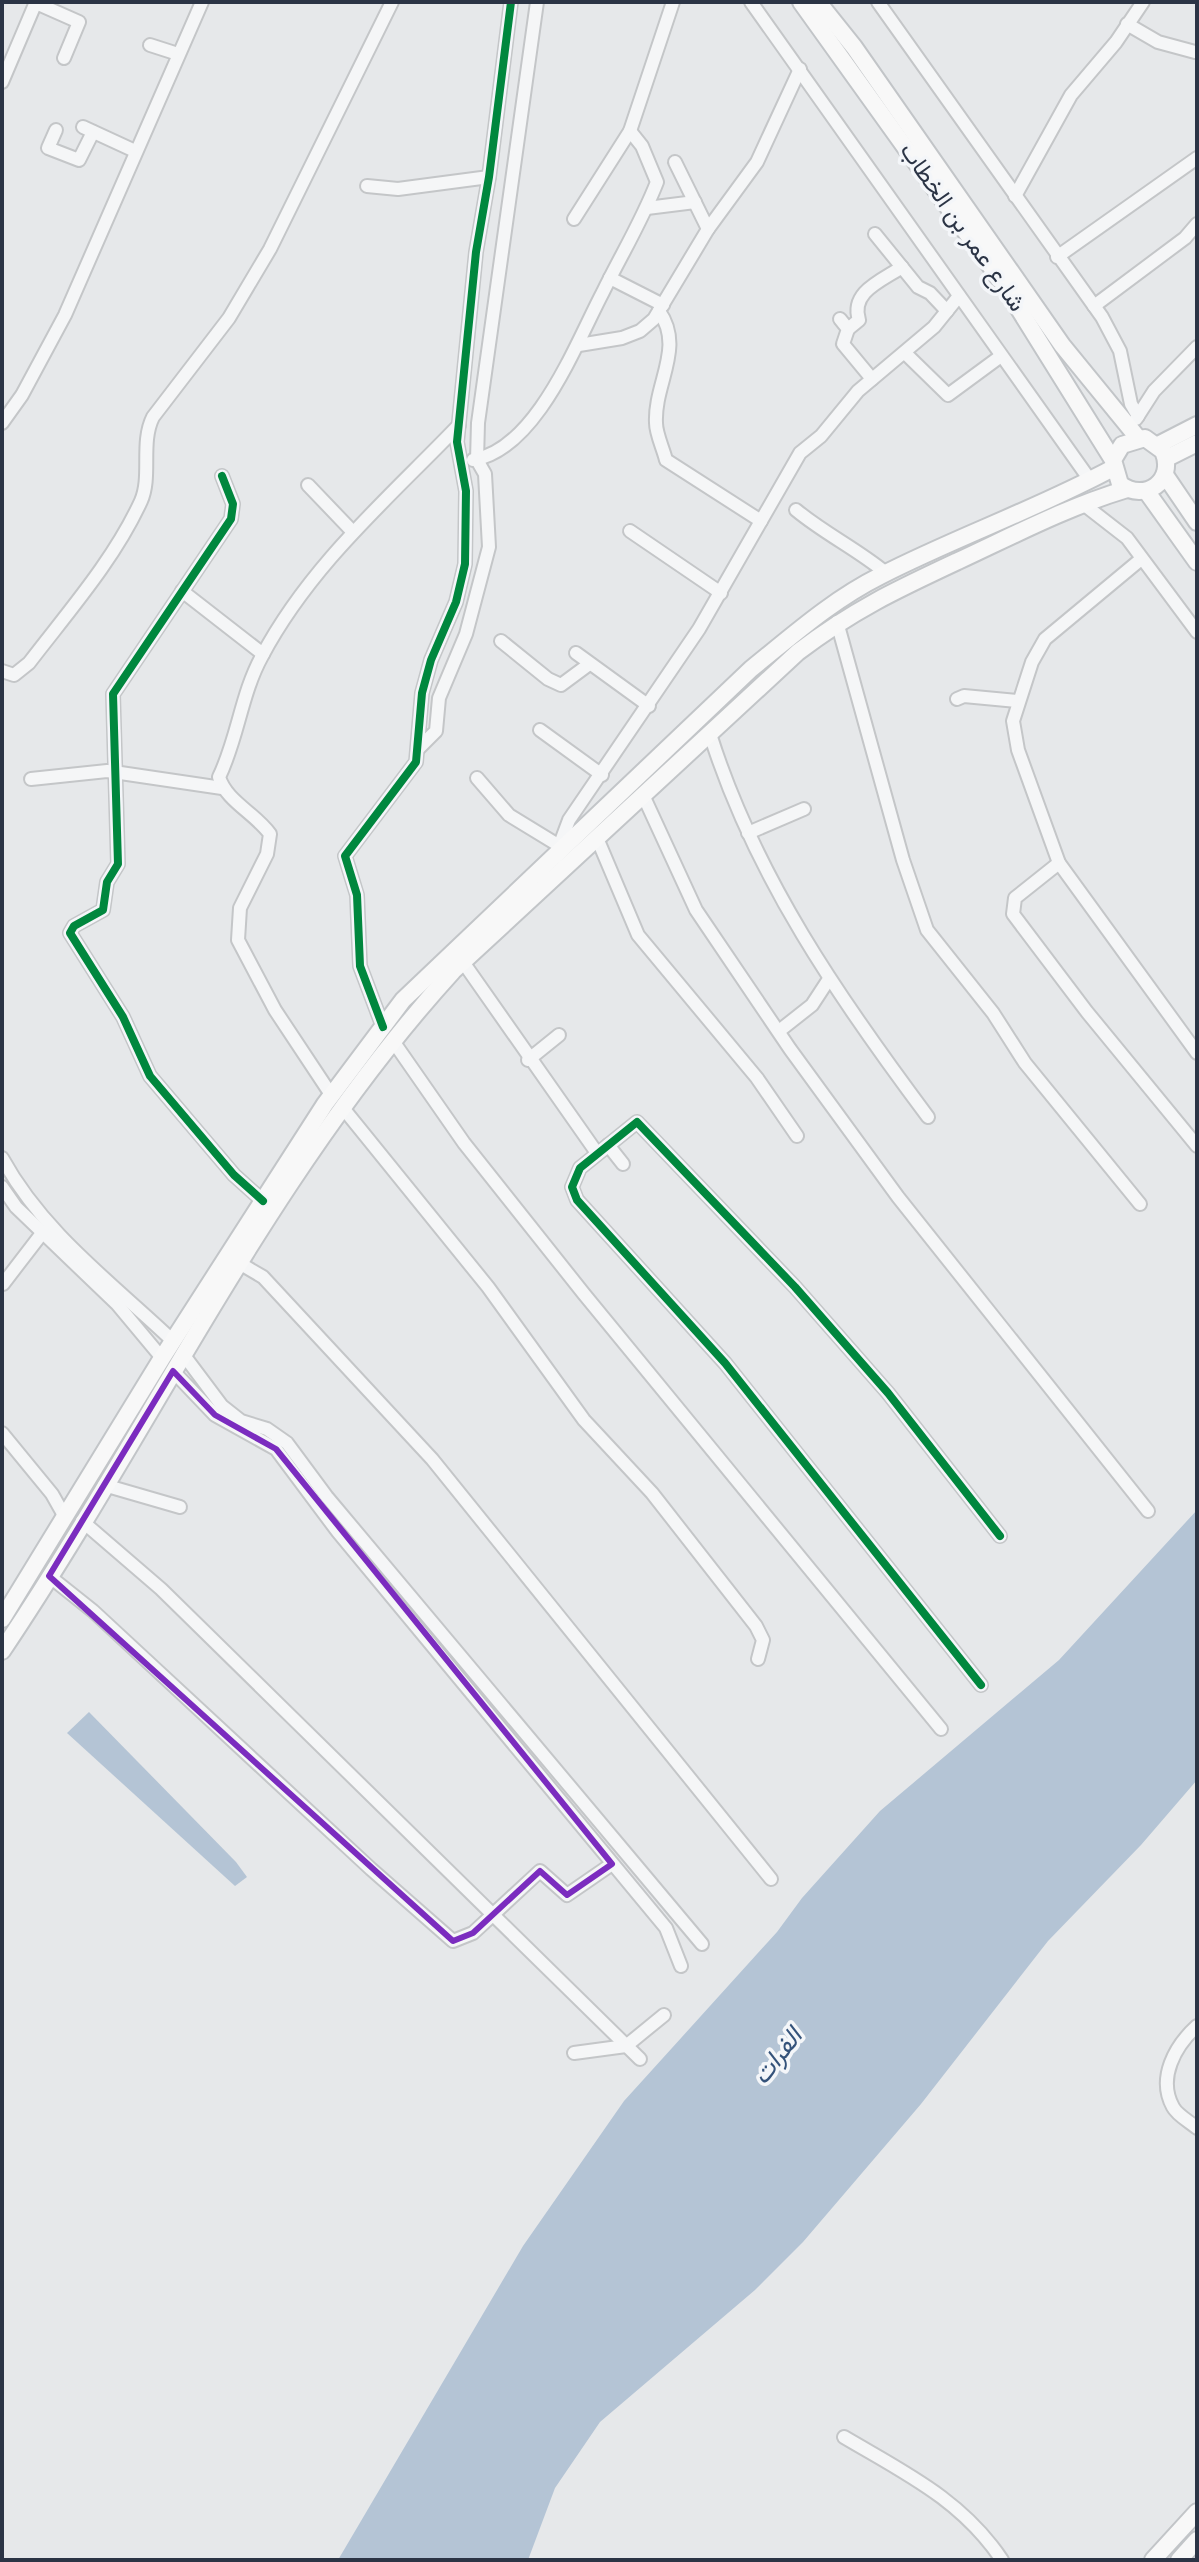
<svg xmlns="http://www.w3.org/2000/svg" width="1199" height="2562" viewBox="0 0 1199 2562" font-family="'Fira Sans',Vazirmatn,sans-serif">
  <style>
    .water { fill: #b4c4d5 }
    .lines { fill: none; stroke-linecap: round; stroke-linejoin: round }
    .minor-casing { stroke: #c4c6c8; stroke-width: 16 }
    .major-casing { stroke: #c2c5c8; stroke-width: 20 }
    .minor { stroke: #f5f6f7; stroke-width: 12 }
    .major { stroke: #f8f8f8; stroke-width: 16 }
    .cycleway-casing { stroke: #f4f6f9; stroke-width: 13 }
    .cycleway { stroke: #00873e; stroke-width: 8 }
    .marked { fill: none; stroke: #7b2cbf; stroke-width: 6; stroke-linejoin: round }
    .labels { text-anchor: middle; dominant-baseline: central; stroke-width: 7; stroke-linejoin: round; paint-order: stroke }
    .street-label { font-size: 24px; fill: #2b3445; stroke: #f4f6f9 }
    .water-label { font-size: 26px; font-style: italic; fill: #34527a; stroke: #f4f6f9 }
  </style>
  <rect width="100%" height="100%" fill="#e6e8ea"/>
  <g class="water">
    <polygon points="1197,1510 1197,1780 1141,1845 1048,1941 921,2104 803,2242 755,2290 600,2422 555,2488 528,2560 338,2560 523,2246 624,2101 777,1932 802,1898 880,1811 1059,1660"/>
    <polygon points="89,1712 236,1862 247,1877 235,1886 67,1733"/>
  </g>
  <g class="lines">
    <defs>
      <g id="minor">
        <polyline points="751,2 1090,480"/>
        <polyline points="878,2 1102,317 1120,351 1131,404 1138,416"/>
        <polyline points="36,3 79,22 64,58"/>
        <polyline points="1127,24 1158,42 1195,52"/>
        <polyline points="150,45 178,54"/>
        <polyline points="2,82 36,2"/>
        <polyline points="83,127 135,151"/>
        <polyline points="56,130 48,148 79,160 93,132"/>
        <polyline points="675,162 708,229"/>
        <polyline points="367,186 398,189 489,177"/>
        <polyline points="1015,196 1071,95 1116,42 1143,2"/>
        <polyline points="647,208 695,202"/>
        <polyline points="574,219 630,131 673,2"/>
        <polyline points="875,234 918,287 930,293 947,311"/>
        <polyline points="1057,257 1197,158"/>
        <polyline points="610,278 663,305"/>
        <polyline points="1094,306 1185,238 1197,224"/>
        <path d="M659 311C685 348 654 383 656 423 656 434 663 448 666 460L761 521"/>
        <polyline points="840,319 848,329 843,344 872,379"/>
        <path d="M848 329 859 320C850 292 881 281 902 267"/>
        <polyline points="579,345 622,338 640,331 654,319 708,229 757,162 800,69"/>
        <polyline points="905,353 948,395 1001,356"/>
        <polyline points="1136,419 1154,391 1197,347"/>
        <polyline points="2,423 22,395 65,315 202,2"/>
        <path d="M473 460C537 449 576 343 603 292 621 255 642 221 657 182L642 146 630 131"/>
        <polyline points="222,476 233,504 231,519 113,694 118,864 107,882 103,910 74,926 70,933 123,1017 150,1076 234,1175 263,1201"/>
        <polyline points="308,485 352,531"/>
        <polyline points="1082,503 1127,538 1197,632"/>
        <path d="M796 510C825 534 857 549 886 573"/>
        <polyline points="630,531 721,593"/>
        <polyline points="1140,560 1045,639 1032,662 1013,721 1018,750 1059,863 1197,1053"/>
        <polyline points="182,591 263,654"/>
        <polyline points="837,622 903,860 927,930 993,1013 1025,1063 1140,1204"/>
        <polyline points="501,641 548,679 561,685 588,665"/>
        <polyline points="576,653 649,706"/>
        <path d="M2 671 14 675 29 663C68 612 114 560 141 501 152 476 140 443 153 417L229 318 270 249 392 2"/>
        <polyline points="957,699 964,696 1017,701"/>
        <polyline points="540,730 602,775"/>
        <path d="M710 734C755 877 839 998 928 1117"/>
        <polyline points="419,748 436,731 439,698 466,634 489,547 485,474 477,460 478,423 537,2"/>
        <polyline points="477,778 509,815 558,845"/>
        <polyline points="31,779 107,771 222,788"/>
        <polyline points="643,795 696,910 790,1049 898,1197 1148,1511"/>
        <polyline points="748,833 804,809"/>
        <polyline points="597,838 638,935 757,1078 797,1136"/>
        <polyline points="557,852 569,820 699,629 800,453 821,436 858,391 934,327 959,296"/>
        <polyline points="1059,863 1015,898 1013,914 1087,1012 1197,1146"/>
        <polyline points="463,962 597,1153"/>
        <polyline points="383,1027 360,966 357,895 345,856 416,762 422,693 431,660 456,602 465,564 466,491 457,442 476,252 489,177 511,2"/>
        <polyline points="779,1031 812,1005 829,979"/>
        <polyline points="393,1041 464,1143 584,1294 941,1729"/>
        <polyline points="528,1060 559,1035"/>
        <path d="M332 1096 275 1010 238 940 240 908 267 854 270 834C255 813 226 801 219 777 238 738 241 694 262 656 311 564 388 499 459 425"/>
        <polyline points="343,1108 488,1287 584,1420 652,1493 756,1626 763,1640 758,1659"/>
        <polyline points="608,1145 623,1164"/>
        <path d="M2 1158C43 1233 112 1283 173 1341"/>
        <polyline points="2,1187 16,1207 117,1304 162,1358"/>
        <polyline points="241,1264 263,1277 432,1459 771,1879"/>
        <polyline points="3,1284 43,1232"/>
        <polyline points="183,1354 222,1406 241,1421 267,1429 287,1443 327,1497 702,1944"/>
        <polyline points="173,1371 215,1415 276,1449 338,1532 666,1928 681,1966"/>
        <polyline points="2,1433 52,1494 65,1517"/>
        <polyline points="104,1485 180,1507"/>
        <polyline points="82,1521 161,1589 640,2059"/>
        <polyline points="49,1576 93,1611 371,1869 453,1941 473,1933 540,1871 567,1895 612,1864"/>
        <polyline points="981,1685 725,1363 577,1200 572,1187 580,1168 637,1122 795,1287 888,1393 1000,1536"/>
        <path d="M1197 2026C1175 2046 1157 2078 1173 2107 1177 2115 1190 2122 1197 2128"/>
        <polyline points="574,2053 626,2046 664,2015"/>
        <path d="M844 2437C905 2473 962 2500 1002 2560"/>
      </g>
      <g id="major">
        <path d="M801 2 1004 285 1113 460 1120 484C1145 503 1176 481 1163 451L1145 438 1122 445 1113 460"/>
        <polyline points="818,2 854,47 1062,345 1138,438"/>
        <polyline points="1158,445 1197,425"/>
        <polyline points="1167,458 1197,443"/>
        <polyline points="1165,475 1197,522"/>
        <polyline points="1147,492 1197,562"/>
        <path d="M2 1619 162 1358 325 1104 403 1000 751 669C792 636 832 600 880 576 956 537 1037 509 1113 468"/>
        <path d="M2 1651C153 1426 269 1173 453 971L798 652C853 610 896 590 958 561 1014 535 1067 507 1127 489"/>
        <polyline points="1153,2560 1197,2512"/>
        <polyline points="1179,2560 1197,2540"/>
      </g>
    </defs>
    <use href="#minor" class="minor-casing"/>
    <use href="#major" class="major-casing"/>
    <use href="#minor" class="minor"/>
    <use href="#major" class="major"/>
    <defs>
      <g id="cycleway">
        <polyline points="222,476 233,504 231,519 113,694 118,864 107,882 103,910 74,926 70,933 123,1017 150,1076 234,1175 263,1201"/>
        <polyline points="383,1027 360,966 357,895 345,856 416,762 422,693 431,660 456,602 465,564 466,491 457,442 476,252 489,177 511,2"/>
        <polyline points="981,1685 725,1363 577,1200 572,1187 580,1168 637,1122 795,1287 888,1393 1000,1536"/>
      </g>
    </defs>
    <use href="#cycleway" class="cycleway-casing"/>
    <use href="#cycleway" class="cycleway"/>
  </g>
  <path class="marked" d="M173 1371 215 1415 276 1449 612 1864 567 1895 540 1871 473 1933 453 1941 49 1576Z"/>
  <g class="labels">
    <g class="street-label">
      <text transform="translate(963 227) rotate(55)">شارع عمر بن الخطاب</text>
    </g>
    <g class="water-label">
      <text transform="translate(777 2056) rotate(-52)">الفرات</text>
    </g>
  </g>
  <rect width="1199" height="2562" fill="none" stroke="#2b3445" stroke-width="8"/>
</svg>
